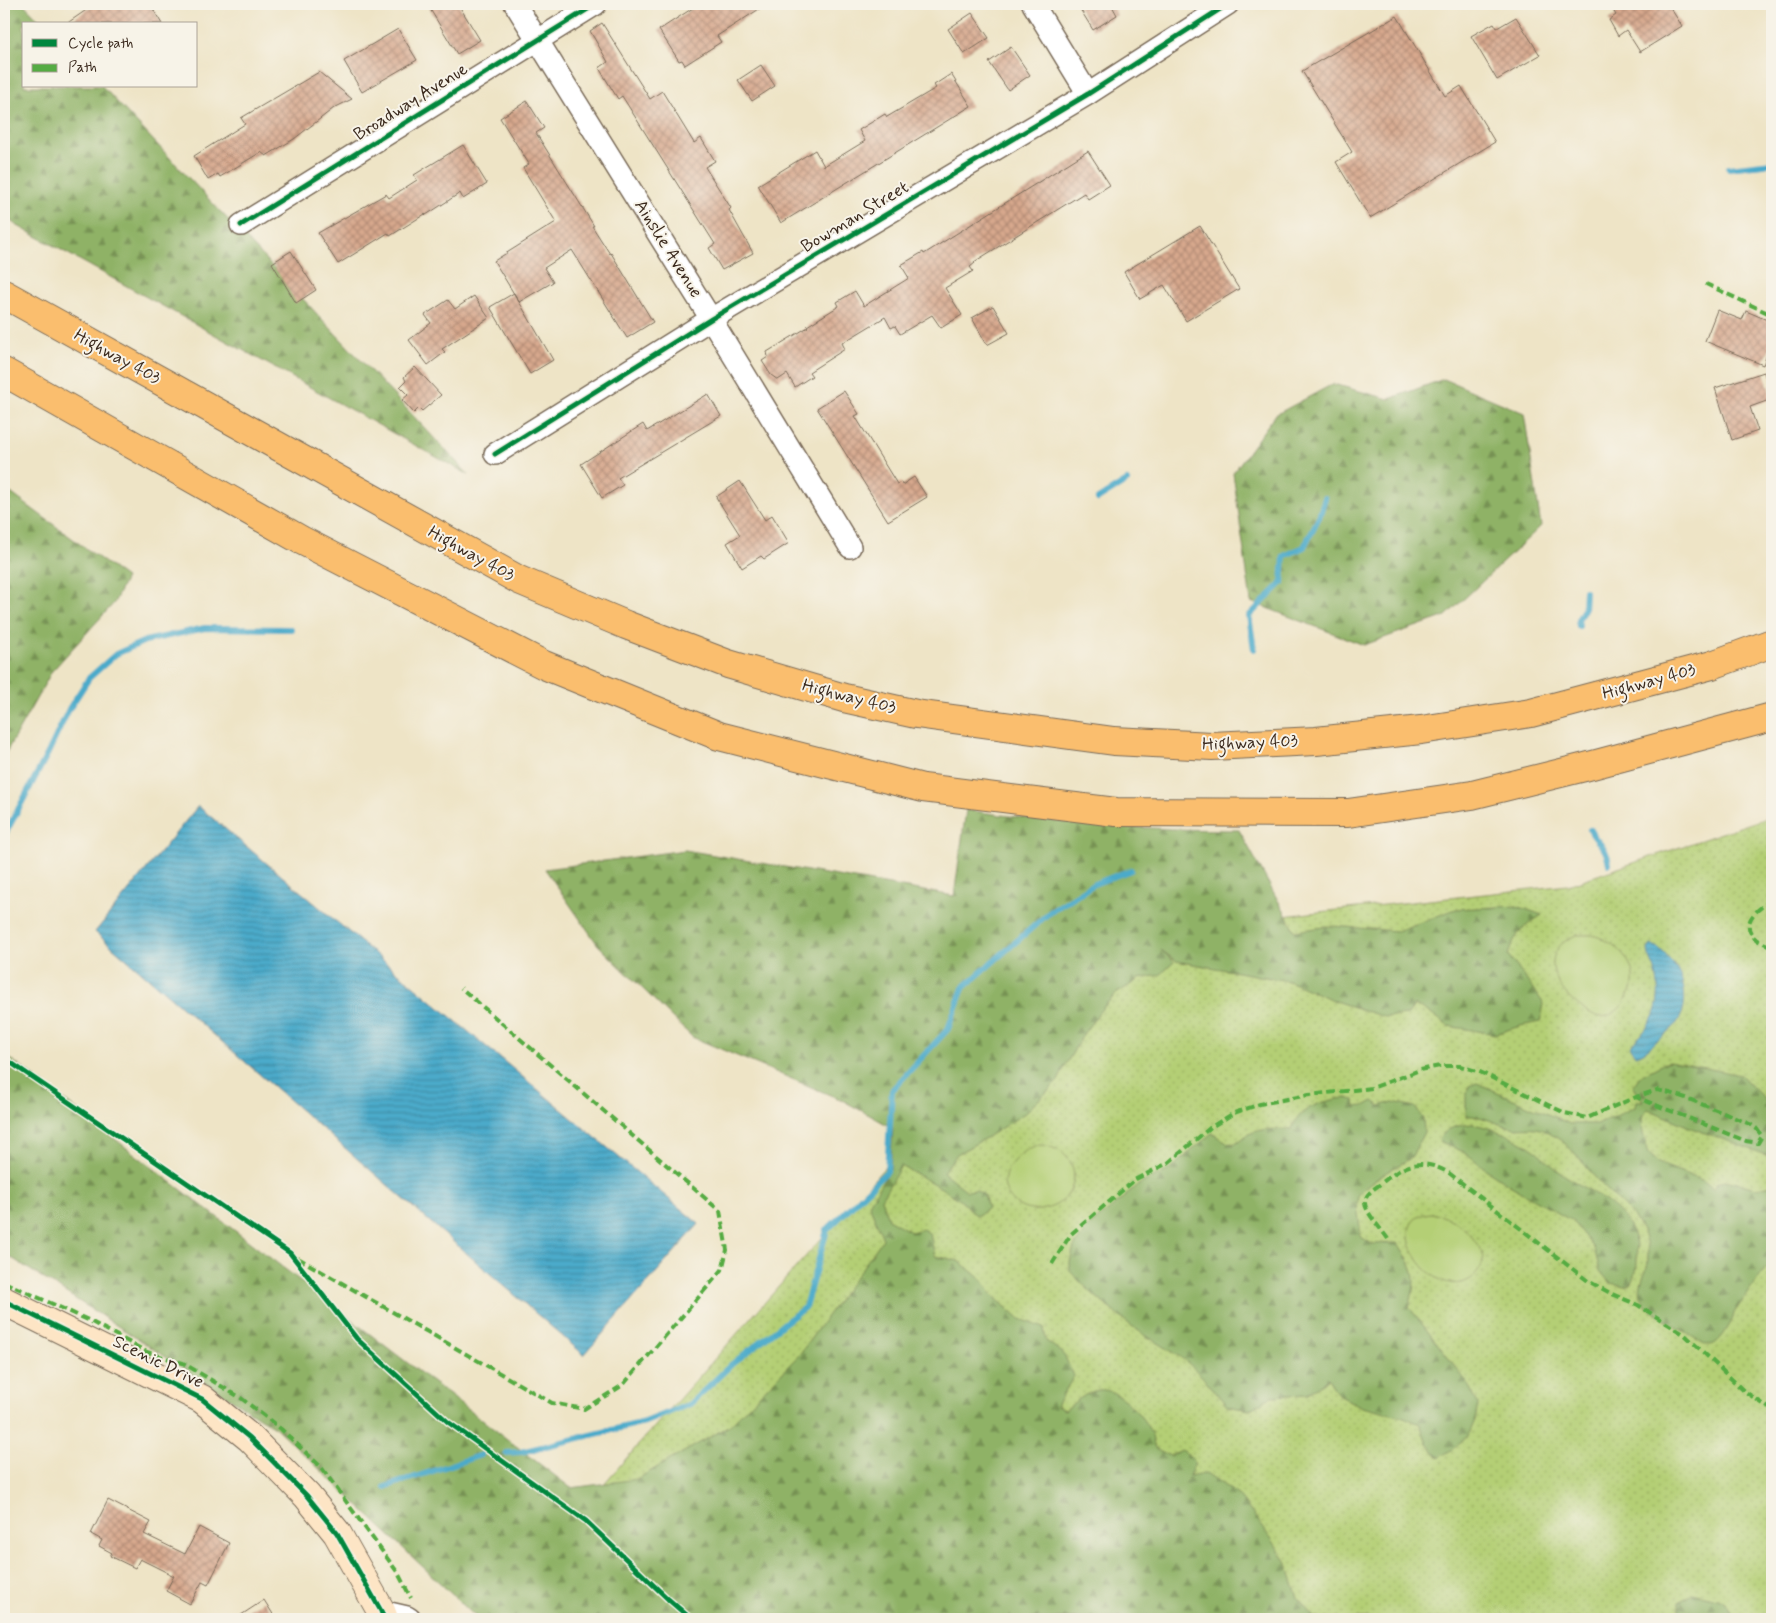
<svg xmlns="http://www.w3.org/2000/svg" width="1776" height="1623" viewBox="0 0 1776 1623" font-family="Mynerve,sans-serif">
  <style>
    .grass { fill: url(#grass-dots); stroke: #787c49 }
    .forest { fill: url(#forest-firs); stroke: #656e42 }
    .pitch { fill: #b4cf74; stroke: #787c49 }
    .water { fill: url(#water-rules); stroke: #436a74 }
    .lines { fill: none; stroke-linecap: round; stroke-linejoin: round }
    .stream { stroke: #4baaca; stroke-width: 6 }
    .building { fill: url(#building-cross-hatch) }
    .street-casing { stroke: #7a6b59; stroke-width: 24 }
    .secondary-casing { stroke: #7a6b59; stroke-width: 30 }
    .highway-casing { stroke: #7a6b59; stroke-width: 30 }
    .street { stroke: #fff; stroke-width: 21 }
    .secondary { stroke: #fde5c5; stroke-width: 28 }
    .highway { stroke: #fabe6e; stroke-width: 28 }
    .quiet { stroke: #55ab43; stroke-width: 4; stroke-dasharray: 8 4; stroke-linecap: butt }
    .cycleway-casing { stroke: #f7f3e8; stroke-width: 8 }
    .cycleway { stroke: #00873e; stroke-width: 5 }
    .labels { text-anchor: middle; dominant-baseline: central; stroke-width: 4; stroke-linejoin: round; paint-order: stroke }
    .street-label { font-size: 18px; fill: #3b2a1e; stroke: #f7f3e8 }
  </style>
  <defs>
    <pattern id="grass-dots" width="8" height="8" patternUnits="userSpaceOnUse" patternTransform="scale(1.25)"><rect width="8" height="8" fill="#b4cf74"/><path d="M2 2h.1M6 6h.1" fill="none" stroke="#9cb264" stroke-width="1.8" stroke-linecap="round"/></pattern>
    <pattern id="forest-firs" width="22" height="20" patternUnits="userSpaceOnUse" patternTransform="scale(1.25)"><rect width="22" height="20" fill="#8fb266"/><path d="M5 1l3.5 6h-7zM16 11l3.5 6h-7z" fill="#769153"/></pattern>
    <pattern id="water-rules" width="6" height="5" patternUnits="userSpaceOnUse" patternTransform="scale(1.25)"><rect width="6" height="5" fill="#4baaca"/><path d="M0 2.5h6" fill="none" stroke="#408ba3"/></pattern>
    <pattern id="building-cross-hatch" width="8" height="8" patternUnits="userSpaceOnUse" patternTransform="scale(1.25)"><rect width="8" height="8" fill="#d7a88d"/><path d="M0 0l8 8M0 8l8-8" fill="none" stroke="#b08973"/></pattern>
  </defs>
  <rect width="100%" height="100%" fill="#f7f3e8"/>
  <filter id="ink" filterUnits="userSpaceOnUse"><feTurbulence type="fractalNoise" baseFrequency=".02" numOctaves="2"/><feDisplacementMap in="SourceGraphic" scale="10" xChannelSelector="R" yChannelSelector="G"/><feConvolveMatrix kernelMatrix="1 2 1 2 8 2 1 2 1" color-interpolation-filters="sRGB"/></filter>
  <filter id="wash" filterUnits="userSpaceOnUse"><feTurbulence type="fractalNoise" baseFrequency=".0096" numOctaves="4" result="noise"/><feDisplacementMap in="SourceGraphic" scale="20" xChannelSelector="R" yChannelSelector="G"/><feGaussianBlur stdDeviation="1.12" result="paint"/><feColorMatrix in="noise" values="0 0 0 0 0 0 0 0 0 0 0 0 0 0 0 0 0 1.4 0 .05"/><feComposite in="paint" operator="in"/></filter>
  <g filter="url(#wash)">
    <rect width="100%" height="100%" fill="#eee4c6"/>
    <polygon class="grass" points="1772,816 1772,1619 685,1619 569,1523 1089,937 1568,885"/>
    <g class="forest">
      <polygon points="4,4 24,4 43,24 24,24 24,86 102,86 469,475 16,225 4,216"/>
      <polygon points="1444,379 1524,413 1541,526 1446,616 1364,645 1251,602 1233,473 1275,415 1333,384 1389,399"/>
      <polygon points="4,488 126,578 114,603 52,671 4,756"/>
      <path d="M966 810C1057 824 1147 830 1239 830L1295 931 1332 926 1397 931 1456 909 1517 906 1542 915C1522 928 1516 932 1508 955L1544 1004 1540 1022 1520 1026 1495 1034 1448 1026 1422 1008 1414 1005 1408 1015 1384 1017 1338 1002 1288 981 1176 961 1161 950 1174 962 1160 975 1139 979 1116 994 1100 1011 1084 1033 1066 1064 1058 1081 1025 1113 984 1139 957 1154 943 1172 967 1191 976 1190 984 1195 988 1208 977 1216 960 1200 938 1186 901 1166 881 1199 888 1219 911 1232 923 1229 930 1234 935 1256 959 1261 983 1281 991 1294 1018 1318 1044 1328 1046 1341 1063 1353 1074 1376 1056 1406 1065 1410C1075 1403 1085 1392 1099 1390 1118 1387 1144 1417 1151 1433 1153 1438 1153 1444 1155 1448L1170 1456 1181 1450 1191 1457 1195 1463 1189 1476 1206 1473 1238 1495 1271 1538 1286 1561 1298 1598 1315 1619H478L276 1428 4 1253V1054L571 1488 637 1479 729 1426 799 1355 883 1239 869 1204 890 1169 893 1128 842 1100 692 1037 598 945 545 869 685 850 954 896Z"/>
      <path d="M1669 1061 1741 1075 1767 1102 1772 1104V1157L1694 1129 1648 1109 1643 1114 1642 1120 1643 1134 1649 1154 1660 1164 1704 1181 1714 1190 1717 1183 1725 1180 1757 1188 1772 1185V1263L1757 1279 1734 1313C1733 1321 1728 1327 1724 1334 1720 1339 1716 1345 1709 1345 1702 1346 1652 1309 1641 1303H1644V1301C1634 1290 1647 1273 1648 1261 1648 1256 1648 1250 1647 1246 1641 1215 1612 1198 1594 1176 1580 1159 1568 1142 1547 1132 1530 1123 1522 1131 1507 1126 1492 1122 1481 1115 1466 1116V1094L1469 1086 1477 1083 1570 1124H1599L1635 1107 1636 1101H1643L1633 1086 1640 1076Z"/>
      <path d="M1344 1098 1355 1100 1356 1107 1364 1106 1373 1101 1380 1106 1393 1102 1415 1107 1423 1119 1424 1132 1411 1158 1380 1176 1358 1194 1357 1205 1361 1237 1372 1244 1398 1243C1415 1270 1418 1275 1409 1307L1466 1381 1478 1404 1475 1420 1468 1436 1457 1446 1439 1458 1427 1443 1420 1424 1404 1417 1362 1407 1338 1395 1328 1378 1308 1394 1272 1396 1249 1410 1227 1406C1215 1391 1203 1376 1188 1363 1171 1349 1151 1340 1133 1327 1111 1310 1088 1291 1070 1271V1262L1074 1247 1087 1229 1138 1185 1169 1170 1212 1133 1225 1142 1234 1144C1258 1126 1263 1130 1292 1129 1299 1107 1323 1101 1344 1098Z"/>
      <path d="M1473 1124C1492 1128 1514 1136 1530 1147 1542 1154 1551 1166 1563 1174 1595 1197 1635 1208 1637 1255 1637 1265 1637 1276 1631 1284L1624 1286 1610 1283 1600 1271 1594 1248 1572 1221 1511 1186 1487 1170 1466 1153 1439 1141C1444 1127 1460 1125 1473 1124Z"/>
      <polygon points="1694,1593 1723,1601 1735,1619 1680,1619 1680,1602"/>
    </g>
    <g class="pitch">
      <path d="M1576 935C1581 935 1586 935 1591 935 1612 939 1636 960 1633 983 1632 990 1627 997 1623 1004 1619 1010 1609 1017 1601 1017 1593 1016 1583 1009 1577 1004 1552 984 1539 951 1576 935Z"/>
      <path d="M1037 1145C1086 1146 1085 1204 1040 1210 1031 1211 1022 1209 1015 1203 990 1181 1014 1154 1037 1145Z"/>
      <path d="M1431 1213C1459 1219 1472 1232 1484 1257 1482 1268 1477 1276 1467 1281 1430 1299 1379 1219 1431 1213Z"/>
    </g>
    <g class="water">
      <polygon points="198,806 699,1224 584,1355 95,932"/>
      <path d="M1651 945C1659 946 1664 953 1669 959 1684 974 1691 1004 1677 1023 1672 1030 1664 1036 1657 1041 1650 1047 1645 1053 1635 1055L1630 1046C1654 1025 1664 1002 1655 970 1653 963 1648 957 1648 949Z"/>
    </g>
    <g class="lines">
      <g class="stream">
        <polyline points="1729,168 1772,163"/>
        <polyline points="1098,499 1127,481"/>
        <polyline points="1579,626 1578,620 1584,609 1585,591"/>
        <polyline points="1254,649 1249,616 1282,583 1284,556 1304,547 1319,517 1325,498"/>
        <path d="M1590 830C1597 844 1607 846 1609 864"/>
        <polyline points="4,836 48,753 69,709 89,678 116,654 145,641 205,628 291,629"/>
        <polyline points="506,1453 521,1452 645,1422 690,1404 732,1364 805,1307 827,1230 887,1171 892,1090 948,1029 963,988 1050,912 1094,884 1131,870"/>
        <polyline points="385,1487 481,1455"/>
      </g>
    </g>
    <g id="blocks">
      <g class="building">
        <polygon points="95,4 150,4 162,24 66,24"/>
        <polygon points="427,4 458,4 480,40 457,54"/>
        <polygon points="699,4 767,4 717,36 721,42 685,65 682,60 679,61 659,30"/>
        <polygon points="1077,4 1111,4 1117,15 1093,30"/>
        <polygon points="1609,4 1668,4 1682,26 1640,52 1626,30 1618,36 1609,20 1616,15"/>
        <polygon points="972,13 989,38 964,54 948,29"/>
        <polygon points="1397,16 1445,96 1461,86 1495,142 1370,218 1336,162 1352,152 1302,71"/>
        <polygon points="1516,17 1540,55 1497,80 1471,36 1494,23 1497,28"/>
        <polygon points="602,23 650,99 662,91 694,143 701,138 715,161 705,167 731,208 729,210 753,253 722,270 709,248 715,244 622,96 618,99 599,68 608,62 590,31"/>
        <polygon points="398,29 417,60 362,92 344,61"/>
        <polygon points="1011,47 1030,75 1008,90 989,62"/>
        <polygon points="761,65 775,86 752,101 738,80"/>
        <polygon points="319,72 352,99 334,108 294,139 266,156 261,152 220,177 218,174 208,180 194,156 245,124 241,118"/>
        <polygon points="951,74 971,106 781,223 758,185 815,150 824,166 865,141 859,130 885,114 887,117 936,88 934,85"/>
        <polygon points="527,101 544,128 536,133 594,226 592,226 610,254 611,253 653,322 627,338 572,250 544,268 553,282 519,302 494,261 556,222 523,168 529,164 500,118"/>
        <polygon points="463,145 487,184 463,199 460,193 426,215 425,214 390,236 388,233 338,264 318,233 386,194 389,198 417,180 414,175"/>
        <polygon points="1088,151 1110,185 1088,199 1084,193 974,262 975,263 970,267 973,271 945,288 962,315 941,328 932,315 900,334 895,326 891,328 885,317 842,343 845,349 809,372 812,376 795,387 787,374 778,380 771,375 762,361 768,357 767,352 808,327 807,326 839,306 837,302 855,291 864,306 909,278 901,265 923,252 924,254"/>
        <polygon points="1200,226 1239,289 1186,321 1164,285 1140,299 1124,272"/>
        <polygon points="291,251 316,290 296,303 272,263"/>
        <polygon points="514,293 553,360 530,374 490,307"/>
        <polygon points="474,296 489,318 442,349 445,352 428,365 409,340 431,323 425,315 448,300 455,309"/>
        <polygon points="993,306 1009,333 987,345 972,318"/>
        <polygon points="1717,310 1742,320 1746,311 1772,322 1772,342 1763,365 1705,341"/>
        <polygon points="415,367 441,395 422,411 419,408 414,413 402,400 408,395 400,387 406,381 404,377"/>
        <polygon points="1764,372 1772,399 1750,407 1758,431 1732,440 1715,388"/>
        <polygon points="844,391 859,414 855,416 897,484 901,482 902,485 914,477 927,497 888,521 817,408"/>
        <polygon points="708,394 721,416 618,478 623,485 602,498 581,464 643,424 647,431"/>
        <polygon points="740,481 765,520 772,515 789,543 764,559 761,556 742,568 727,543 740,535 716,497"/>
        <polygon points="108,1500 151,1522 144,1534 185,1554 199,1527 229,1543 208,1585 202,1582 190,1604 166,1591 174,1576 140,1559 135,1568 110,1556 112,1553 99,1546 102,1540 91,1534"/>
        <polygon points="264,1600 276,1619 235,1619"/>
      </g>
    </g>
  </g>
  <g filter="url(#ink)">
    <use href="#blocks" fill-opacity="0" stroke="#7a6b59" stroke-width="1"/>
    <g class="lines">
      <defs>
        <g id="street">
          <polyline points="515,4 711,319 850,547"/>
          <polyline points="1033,4 1088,94"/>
          <polyline points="241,225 596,4"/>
          <polyline points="495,454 711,319 1088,94 1228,4"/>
          <polyline points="381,1611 407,1617 410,1619"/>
        </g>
        <polyline id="secondary" points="4,1301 202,1399 250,1438 307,1496 337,1533 381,1611 384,1619"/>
        <g id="highway">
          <polyline points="4,294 519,580 626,625 728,664 844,698 916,714 1114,741 1212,746 1316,741 1421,730 1531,713 1712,665 1772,643"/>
          <polyline points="4,372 301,540 544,665 719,736 923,788 1116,812 1348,813 1472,795 1585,767 1772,717"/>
        </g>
      </defs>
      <use href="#street" class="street-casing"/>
      <use href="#secondary" class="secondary-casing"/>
      <use href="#highway" class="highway-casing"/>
      <use href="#street" class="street"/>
      <use href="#secondary" class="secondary"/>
      <use href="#highway" class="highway"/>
      <g class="quiet">
        <polyline points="1706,284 1772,315"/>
        <path d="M1772 900C1758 908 1737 924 1757 940 1762 943 1767 944 1772 947"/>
        <path d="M1388 1239C1383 1231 1365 1212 1365 1203 1365 1194 1373 1190 1379 1185 1404 1165 1419 1156 1449 1173L1588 1281 1612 1294 1638 1305 1685 1335 1744 1391 1772 1410"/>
        <polyline points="298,1258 552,1403 584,1409 623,1385 722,1270 727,1250 720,1211 461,988"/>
        <polyline points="1052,1264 1071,1234 1136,1179 1168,1163 1211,1127 1234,1113 1260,1104 1309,1095 1372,1088 1420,1070 1440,1066 1460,1066 1480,1072 1565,1113 1587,1118 1636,1097 1746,1141 1758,1143 1762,1136 1756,1128 1750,1124 1689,1099 1670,1093 1657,1090 1636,1097"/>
        <polyline points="4,1282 88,1320 147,1352 183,1363 241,1398 281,1429 321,1467 398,1573 411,1598"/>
      </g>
      <defs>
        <g id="cycleway">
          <polyline points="241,225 596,4"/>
          <polyline points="495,454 711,319 1088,94 1228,4"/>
          <polyline points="4,1058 290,1253 357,1339 448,1422 586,1521 668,1599 691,1619"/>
          <polyline points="4,1301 202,1399 250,1438 307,1496 337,1533 381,1611 384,1619"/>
        </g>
      </defs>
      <use href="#cycleway" class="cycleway-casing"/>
      <use href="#cycleway" class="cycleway"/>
    </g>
  </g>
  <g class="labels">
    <g class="street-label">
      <text transform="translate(411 102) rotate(-32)">Broadway Avenue</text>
      <text transform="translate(855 217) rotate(-31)">Bowman Street</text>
      <text transform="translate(668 249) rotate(58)">Ainslie Avenue</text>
      <text transform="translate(117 357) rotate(29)">Highway 403</text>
      <text transform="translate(471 554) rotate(29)">Highway 403</text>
      <text transform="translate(1649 682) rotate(-15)">Highway 403</text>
      <text transform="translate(849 697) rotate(14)">Highway 403</text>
      <text transform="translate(1250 743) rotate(-2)">Highway 403</text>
      <text transform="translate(158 1362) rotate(26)">Scenic Drive</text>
    </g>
  </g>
  <rect width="1776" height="1623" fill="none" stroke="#f7f3e8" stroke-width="20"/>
  <rect x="22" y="22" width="175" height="65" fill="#f7f3e8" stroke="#aca397"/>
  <rect x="32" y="39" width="25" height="8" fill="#00873e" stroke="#aca397"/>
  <text x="68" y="48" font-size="15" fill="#3b2a1e">Cycle path</text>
  <rect x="32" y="64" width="25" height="8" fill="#55ab43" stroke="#aca397"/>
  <text x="68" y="72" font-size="15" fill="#3b2a1e">Path</text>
</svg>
